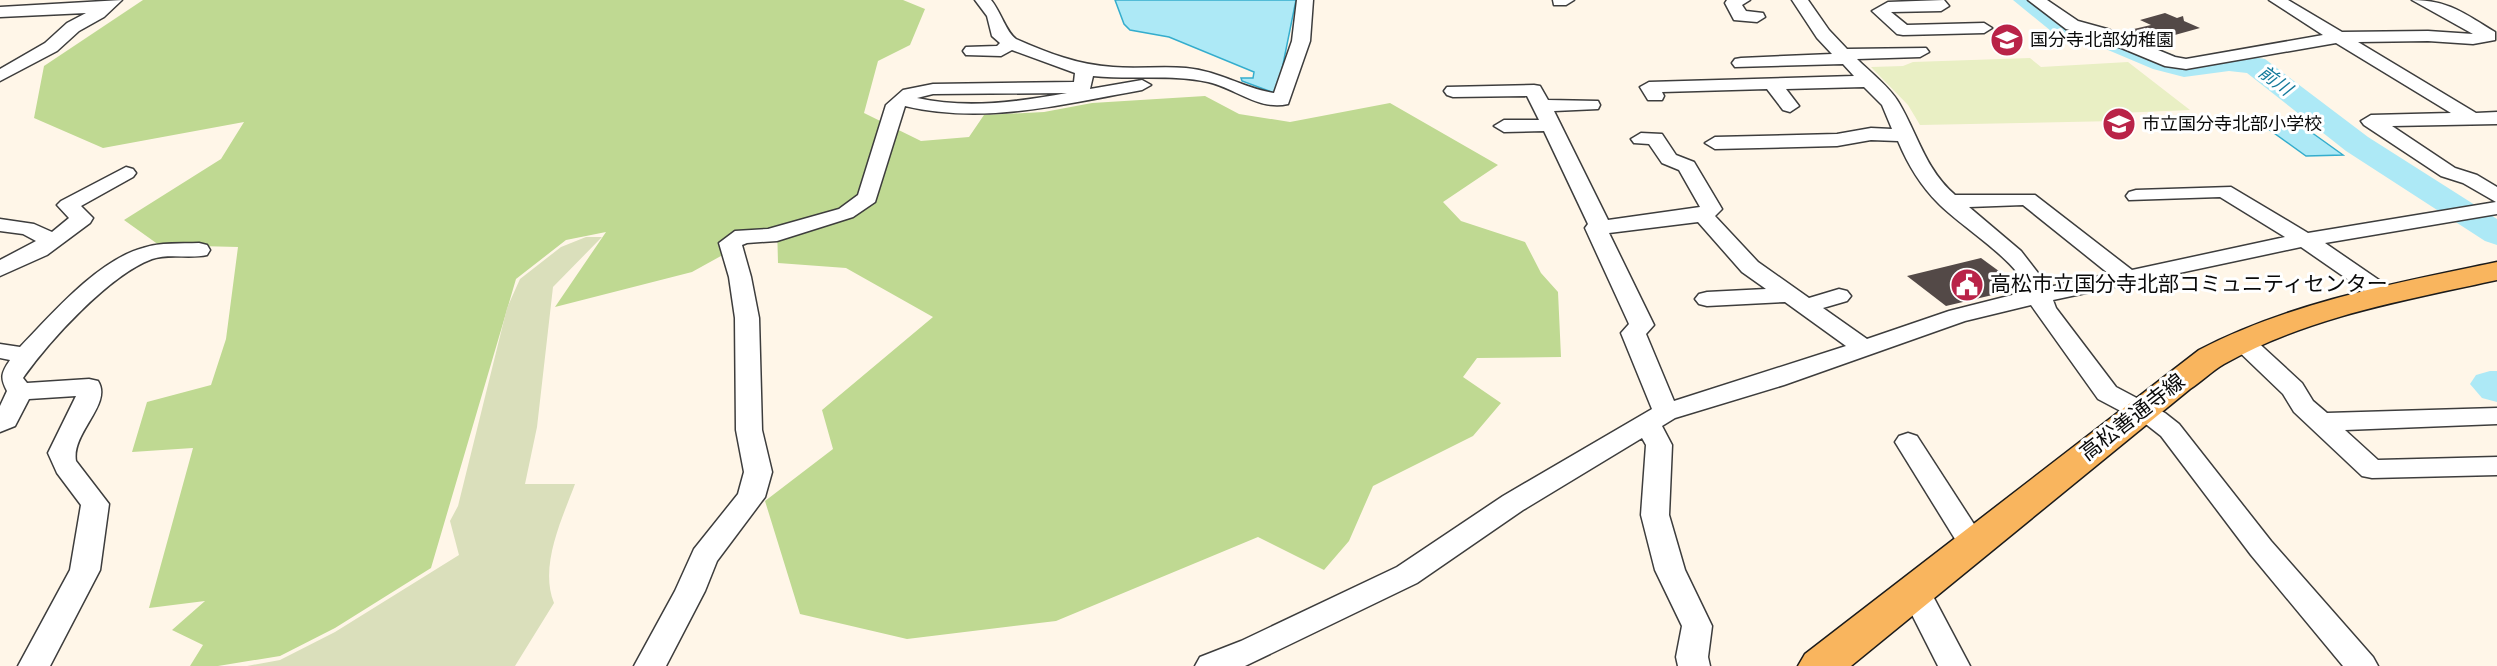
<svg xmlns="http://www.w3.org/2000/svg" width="2497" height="666" viewBox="0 0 2497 666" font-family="Spectral,'Noto Sans JP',serif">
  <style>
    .forest { fill: #bfd992 }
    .cemetery { fill: #dadfbb }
    .pitch { fill: #e9efc4 }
    .water { fill: #ade9f6; stroke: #34adcd; stroke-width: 1.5 }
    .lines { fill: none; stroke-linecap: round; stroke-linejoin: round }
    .river { fill: #ade9f6; fill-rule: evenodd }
    .building { fill: #534947 }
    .street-casing { stroke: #3d3d3d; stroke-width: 3 }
    .primary-casing { stroke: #1b1b1b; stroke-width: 3 }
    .street { fill: #fff; fill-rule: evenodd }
    .primary { fill: #f9b55e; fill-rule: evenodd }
    .labels { text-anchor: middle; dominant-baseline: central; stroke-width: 6; stroke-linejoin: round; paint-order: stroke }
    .far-poi-label { font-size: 18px; fill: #0a0a0a; stroke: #fff; text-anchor: start }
    .far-water-label { font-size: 18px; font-style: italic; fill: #157a9b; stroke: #fff }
    .poi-label { font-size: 21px; fill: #0a0a0a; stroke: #fff; text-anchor: start }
    .street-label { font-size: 21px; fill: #0a0a0a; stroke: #fff }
  </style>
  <rect width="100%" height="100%" fill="#fff6e8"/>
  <polygon class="forest" points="143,0 903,0 925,9 910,45 878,61 864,113 921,141 969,137 984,115 1044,112 1092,103 1205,96 1239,114 1290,122 1390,103 1498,165 1443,202 1461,221 1525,242 1541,273 1558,292 1561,357 1477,358 1463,377 1501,403 1473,436 1373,486 1349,541 1324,570 1258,537 1056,621 907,639 800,614 765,501 833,449 822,410 933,317 846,268 778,263 777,225 692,272 555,307 606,232 566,240 516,279 431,568 335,628 280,656 218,666 190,666 203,645 172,630 205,601 149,608 193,448 132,452 147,402 211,385 226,339 238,247 159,245 124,220 221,159 244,122 103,148 34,118 44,66"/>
  <path class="cemetery" d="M586 237H602L553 287 537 427 525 484H575C562 519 539 566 554 603L515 666H247L280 660 335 632 459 555 450 521 458 506 507 308 520 279 561 247Z"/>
  <polygon class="pitch" points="2030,58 2041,67 2128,62 2190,110 2119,113 2116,121 1920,125 1908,105 1871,67 1903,66 1913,62"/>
  <g class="water">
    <polygon points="1115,0 1296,0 1277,94 1242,81 1241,78 1253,78 1254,72 1169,37 1130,30 1124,24"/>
    <polygon points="2297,122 2343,155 2306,156 2260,123"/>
  </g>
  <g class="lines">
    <g class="river">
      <polygon points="2013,0 2043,0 2071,19 2109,30 2184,59 2229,53 2265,59 2368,137 2497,219 2497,245 2485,241 2346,151 2247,73 2229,71 2184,77 2153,69 2089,42 2051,31"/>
      <polygon points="2490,371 2497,371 2497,402 2482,398 2470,384 2476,375"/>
    </g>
  </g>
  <g class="building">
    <polygon points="2165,13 2177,18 2183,16 2184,21 2200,28 2146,43 2121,32 2151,25 2140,20"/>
    <polygon points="1981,258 2022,288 1946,306 1907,276"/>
  </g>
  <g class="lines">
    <defs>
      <g id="street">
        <polygon points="122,0 104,17 79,31 57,51 0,81 0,69 45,43 67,23 86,13 0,17 0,7"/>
        <path d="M975 0H991C1001 12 1006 32 1016 39 1048 53 1078 65 1113 67 1137 69 1162 66 1186 68 1219 71 1243 88 1274 93L1292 41 1297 0H1313L1310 41 1288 104C1259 111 1235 88 1208 82 1171 74 1131 80 1093 76L1090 89 1142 80 1151 85 1142 90C1063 104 985 125 905 106L875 202 853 217 777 241 747 243 742 245 751 277 759 318 762 430 772 472 765 497 717 561 705 591 666 666H634L675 591 694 549 738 494 744 472 736 430 735 318 729 277 719 243 735 231 768 229 839 209 858 195 886 105 903 90 933 84 1074 82 1075 73 1012 50 1001 56 966 55 963 51 966 47 997 46 1000 43 992 36 987 16ZM1067 93C1018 102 966 109 917 98L933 94Z"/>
        <polygon points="1553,0 1574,0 1566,5 1554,5"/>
        <polygon points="1727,0 1750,0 1742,5 1746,11 1763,13 1765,17 1757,22 1734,20 1725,3"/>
        <path d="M1792 0H1808L1829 30 1847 49 1926 48 1929 52 1920 57 1857 59C1870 72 1890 87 1899 103 1918 135 1925 169 1955 195H2035L2132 270 2285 237 2220 197 2129 200 2126 196 2129 192 2136 190 2231 187 2308 233 2496 202 2463 183 2441 176 2364 125 2361 121 2371 115 2451 113 2336 43 2186 69 2165 66 2095 37 2066 29 2028 0H2047L2078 21 2107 29 2175 57 2186 59 2323 35 2269 0H2288L2342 32 2428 31 2473 34 2412 0C2449 0 2465 14 2495 32V40L2473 44 2428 41 2358 42 2476 113 2497 112V124L2392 126 2455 168 2477 175 2497 187V214L2325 243 2395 291 2399 296 2395 301H2379L2301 247 2053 300 2056 308 2116 387 2165 413 2179 424 2271 541 2373 657 2378 666H2343L2251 555 2161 436 2147 425 2098 399 2031 305 1965 321 1784 385 1675 418 1662 426 1672 445 1669 515 1685 570 1712 626 1708 657 1710 666H1678L1676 657 1682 626 1655 570 1641 515 1646 445 1642 438 1523 510 1417 583 1245 666H1195L1200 657 1241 641 1397 567 1503 496 1652 409 1621 333 1629 324 1585 228 1588 224 1544 131 1504 132 1494 126 1504 120H1539L1527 96 1453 97 1447 95 1444 91 1447 87 1534 85 1540 86 1548 100 1598 101 1600 105 1598 109 1554 111 1608 220 1700 207 1679 170 1662 163 1649 144 1634 143 1631 139 1641 133 1662 134 1676 155 1694 162 1722 209 1715 216 1758 262 1809 298 1839 289 1847 291 1851 296 1847 301 1823 308 1867 339 1949 311 2028 291C2019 261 1960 226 1938 203 1921 186 1908 165 1898 141L1871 140 1837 146 1715 149 1705 143 1715 137 1837 134 1871 128 1892 129 1882 105 1864 87 1786 89 1799 106 1790 112 1783 110 1767 89 1662 92 1664 96 1662 100H1648L1640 87 1649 82 1854 76 1843 64 1735 67 1732 63 1735 59 1741 58 1832 54 1817 38ZM2023 205 2109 274 2049 287 2021 251 1969 207ZM1698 222 1742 272 1766 289 1707 292 1699 294 1695 299 1699 304 1707 306 1785 302 1846 346 1674 401 1646 334 1654 325 1609 233Z"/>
        <polygon points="1944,0 1949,6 1941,11 1891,12 1907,25 1984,23 1992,28 1984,33 1903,35 1897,34 1872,11 1888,2"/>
        <polygon points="126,167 133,169 136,173 133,177 81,206 93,218 90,223 47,255 0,276 0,260 36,241 23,234 0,231 0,219 34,224 52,232 69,218 57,205 61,201"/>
        <path d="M199 243 207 245 210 250 207 255C189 259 169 253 152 259 109 275 49 341 23 378L27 383 89 379 98 381C113 404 71 433 76 461L109 504 100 570 50 666H18L70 570 81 505 57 473 48 453 76 396 29 399 15 426 0 432V406L7 391C0 378 1 373 10 360L0 358V344L20 347C52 314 98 260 143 248 161 242 180 244 199 243Z"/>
        <polygon points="2243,335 2252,337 2302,383 2313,401 2327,413 2497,408 2497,424 2345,430 2378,460 2497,457 2497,475 2372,478 2362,476 2294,412 2283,394 2234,347 2231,342 2234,337"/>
        <polygon points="1908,433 1917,436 1983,538 1987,545 1983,552 1973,556 1963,552 1895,442 1899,436"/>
        <polygon points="1915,580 1926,583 1970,666 1938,666 1900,591 1904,583"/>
      </g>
      <path id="primary" d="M2497 262V280C2405 300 2307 317 2224 364 2212 371 2202 381 2190 389L1851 666H1798L1805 654 2199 350C2291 302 2396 283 2497 262Z"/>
    </defs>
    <use href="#street" class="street-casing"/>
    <use href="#primary" class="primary-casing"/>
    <use href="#street" class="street"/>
    <use href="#primary" class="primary"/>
  </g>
  <defs>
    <symbol id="school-disc" viewBox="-11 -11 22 22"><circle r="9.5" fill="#b92348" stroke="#fff"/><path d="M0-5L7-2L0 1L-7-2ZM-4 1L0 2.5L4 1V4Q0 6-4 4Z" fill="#fff"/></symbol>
    <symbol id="civic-disc" viewBox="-11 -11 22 22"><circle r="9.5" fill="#b92348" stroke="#fff"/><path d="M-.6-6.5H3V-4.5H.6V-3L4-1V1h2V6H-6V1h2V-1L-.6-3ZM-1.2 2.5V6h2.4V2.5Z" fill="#fff"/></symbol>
  </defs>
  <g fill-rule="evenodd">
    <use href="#school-disc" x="1988" y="21" width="38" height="38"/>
    <use href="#school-disc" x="2100" y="105" width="38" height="38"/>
    <use href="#civic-disc" x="1948" y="266" width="38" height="38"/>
  </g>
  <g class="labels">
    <g class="far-poi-label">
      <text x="2030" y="40">国分寺北部幼稚園</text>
      <text x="2142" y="124">市立国分寺北部小学校</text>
    </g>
    <g class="far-water-label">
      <text transform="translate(2275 81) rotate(37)">前川</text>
    </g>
    <g class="poi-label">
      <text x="1990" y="285">高松市立国分寺北部コミュニティセンター</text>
    </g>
    <g class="street-label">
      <text transform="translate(2133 418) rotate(-38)">高松善通寺線</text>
    </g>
  </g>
</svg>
